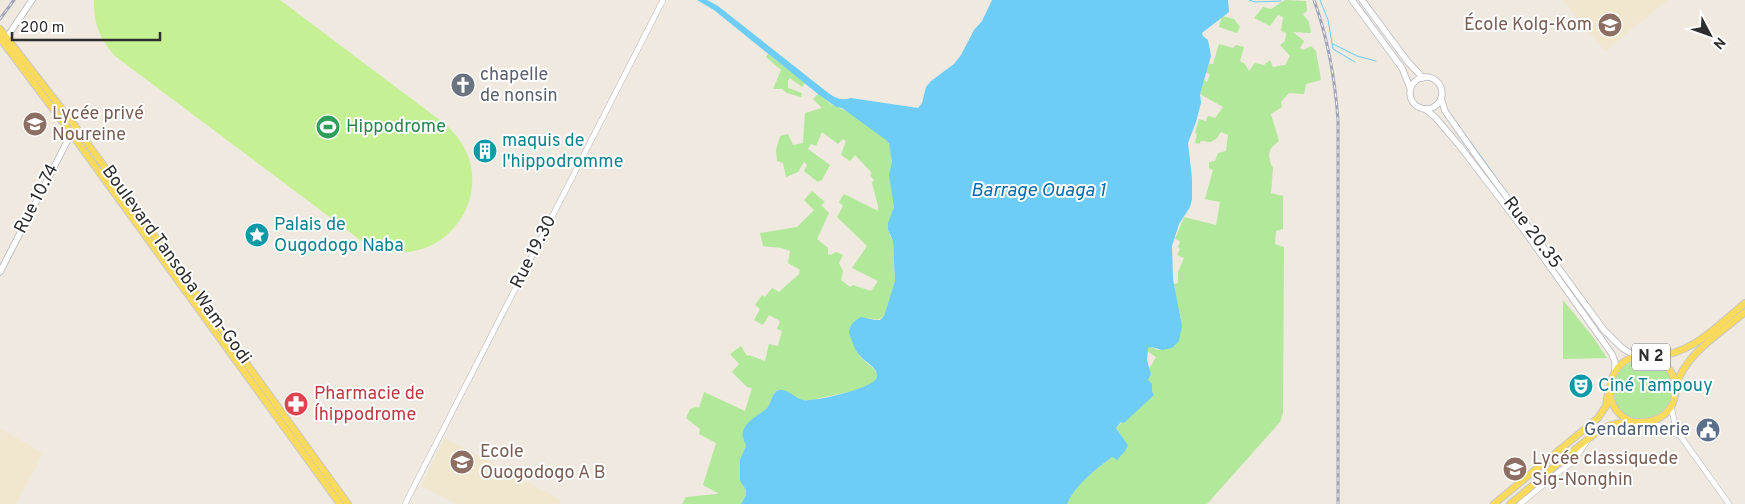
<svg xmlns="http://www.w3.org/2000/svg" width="1745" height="504" viewBox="0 0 1745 504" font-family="Overpass,sans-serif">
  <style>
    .education { fill: #f1e7ce }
    .green { fill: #b1e899 }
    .pitch { fill: #c6f094 }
    .water { fill: #6dcdf6 }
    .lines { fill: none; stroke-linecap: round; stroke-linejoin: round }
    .stream { stroke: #6dcdf6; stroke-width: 1 }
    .tertiary-casing { stroke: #b3b5c1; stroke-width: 6 }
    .secondary-casing { stroke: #b3b5c1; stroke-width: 7 }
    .primary-casing { stroke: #c8c8c8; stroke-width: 8 }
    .tertiary { stroke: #fff; stroke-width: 5 }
    .secondary { stroke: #fff; stroke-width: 5.5 }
    .primary { stroke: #f9da5a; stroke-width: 6 }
    .rail-casing { stroke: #a1a4b8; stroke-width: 3 }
    .rail { stroke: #fff; stroke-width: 1; stroke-dasharray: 4; stroke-linecap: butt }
    .labels { text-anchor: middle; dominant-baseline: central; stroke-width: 4; stroke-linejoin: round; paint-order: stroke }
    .shield { fill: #fff; stroke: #6c6c6c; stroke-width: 1 }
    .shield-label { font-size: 16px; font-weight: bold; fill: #2d2d2d }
    .education-label { font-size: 18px; fill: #785e54; stroke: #fff; text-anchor: start }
    .worship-label { font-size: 18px; fill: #5b616d; stroke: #fff; text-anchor: start }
    .leisure-label { font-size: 18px; fill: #27864d; stroke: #fff; text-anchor: start }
    .culture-label { font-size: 18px; fill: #0d838f; stroke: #fff; text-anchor: start }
    .street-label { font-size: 18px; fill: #2d2d2d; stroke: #fff }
    .health-label { font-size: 18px; fill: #be3a42; stroke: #fff; text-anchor: start }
    .service-label { font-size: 18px; fill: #4e5e75; stroke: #fff; text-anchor: end }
    .water-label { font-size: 19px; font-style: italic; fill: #056ba9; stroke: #fff }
  </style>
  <rect width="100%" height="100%" fill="#efe9df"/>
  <g class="education">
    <polygon points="1563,0 1667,0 1605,51"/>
    <polygon points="0,429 43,453 16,504 0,504"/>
    <polygon points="445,438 561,500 559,504 458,504 421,486"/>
  </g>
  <g class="green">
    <path d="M1285 0 1306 1 1307 11 1303 14 1309 22 1311 33 1293 32 1304 41 1300 48 1303 50 1311 46 1316 51 1321 80 1306 84 1304 94 1289 93 1281 102 1282 107 1271 114 1279 141 1271 148 1269 154 1270 162 1273 168 1271 193 1283 196V229L1276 231 1275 244 1284 247 1283 413 1280 422 1207 504H1067C1076 484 1095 470 1112 457L1117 459 1128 445 1116 428 1122 422H1124L1154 395 1147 380 1151 374 1149 369 1156 357 1147 351 1148 348 1151 347 1158 350 1167 349 1181 318 1177 306 1174 284 1178 283V272L1184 258 1177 255 1180 249 1178 247 1180 241 1175 239 1184 217 1216 225 1220 202 1205 199 1213 170 1209 168V162L1215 161 1218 153 1226 151 1228 135 1221 132 1217 138 1211 142 1201 141 1199 144 1195 143 1197 134 1195 133 1199 119 1206 121 1208 116 1215 118 1223 107 1200 94 1204 80 1207 82 1210 75 1206 72 1209 64H1213L1219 44 1233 48 1236 45 1244 47 1240 61 1245 64 1249 71 1255 63 1264 65 1270 60 1273 67 1285 65 1290 56 1280 45 1285 41 1286 33 1281 31 1283 17 1278 15 1270 26 1254 18 1263 7 1271 9Z"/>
    <polygon points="1222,16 1234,19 1240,27 1237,33 1219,27"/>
    <polygon points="768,54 805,83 802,87 790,78 788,81 788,88 802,93 801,97 787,93 782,89 773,89 781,70 766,57"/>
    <path d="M818 94C824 98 830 105 837 107 849 111 879 130 887 141 893 149 894 193 894 205 893 219 883 227 893 241L895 281 884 316C876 323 873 317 865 318 856 318 849 325 849 333L860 357 874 369 877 374V379L873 383 853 391 811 400H802L783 390H778L775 392 767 408 748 423 746 446 740 459V481L746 490V495L741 504H682L686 497 717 494 718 493 703 485 716 443 699 434 700 429 686 418 690 409 696 407 699 408 704 392 745 411 752 388 747 387 732 372 739 364 730 354 741 346 747 356 749 355 765 361 769 344 778 346 782 331 777 329 780 321 769 315 763 325 754 320 760 309 755 305 762 295 765 297 772 288 779 292 799 274 800 270 788 263 790 251 781 248 763 246 760 233 797 227 814 210 804 200 812 191 825 202 821 205 829 213 817 239 828 248V254L830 255 836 252 843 255 839 263 843 271 841 280 850 287 853 285 871 291 878 281 852 268 867 246 837 217 843 206 839 202 844 194 878 211V206L872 183 874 180 870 175 872 173 855 155 850 161 841 155 846 141 843 139 838 144 822 132 816 146 811 144 808 149 830 165 822 180 818 182 804 171 807 165 804 162 798 172 786 177 783 163 777 161 776 150 780 136 788 134 793 145 803 143 805 113 822 108 813 99Z"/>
    <polygon points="1563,300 1593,337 1607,358 1563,359"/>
    <circle cx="1643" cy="390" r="30"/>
  </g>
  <path class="pitch" d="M94 0H280L445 124C513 183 442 285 363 242L115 56C100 40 93 22 94 0Z"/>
  <path class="water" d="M697 0H707L718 6 827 92C835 98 841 101 851 98L918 108 922 103 926 87 931 81 954 64 961 55 974 30 982 21 992 0H1228L1229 12 1202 33 1203 36 1208 40 1211 56 1200 94 1201 103 1196 122 1188 143 1192 178V199L1190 207 1179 224 1172 246 1173 279 1182 326 1179 341 1172 348 1162 350 1151 347 1148 348 1147 360 1151 374 1148 380 1152 384V391L1154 395 1124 423 1121 422 1116 428 1128 445 1125 451 1117 460 1112 457C1095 470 1076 484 1067 504H741L746 495V490L740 481V459L746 446C745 441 741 436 743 432 745 421 759 415 767 408 771 403 773 391 779 390 787 388 796 399 803 400 815 402 875 388 877 377 878 367 866 363 861 357 855 351 852 341 849 333 849 325 854 321 861 317L875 320H880L884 316 895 281 893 241 888 230V223L894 207 889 175 892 162 889 144 886 140 842 108 836 107 818 94 714 10Z"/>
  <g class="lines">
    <g class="stream">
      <polyline points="1249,0 1255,2 1281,1"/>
      <polyline points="1320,0 1328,20 1333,49 1355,62"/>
      <polyline points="1333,44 1357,56 1376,61"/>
      <polyline points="1451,115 1498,180"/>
    </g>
    <defs>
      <g id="tertiary">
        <polyline points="1671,406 1676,429 1681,437 1729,504"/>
        <polyline points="1646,423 1661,426 1678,435"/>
        <polyline points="405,504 663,0"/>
        <polyline points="1520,504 1560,471 1572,463 1588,440"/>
      </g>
      <g id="secondary">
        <polyline points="1352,0 1402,68 1410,88"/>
        <polyline points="1362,0 1408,62 1423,78"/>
        <polyline points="5,40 32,0"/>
        <circle cx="1426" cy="93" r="16"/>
        <polyline points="1441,98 1445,111 1478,158 1604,330 1622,348 1637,357"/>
        <polyline points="1425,109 1435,117 1459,145 1523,229 1612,354 1615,362 1615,371"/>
        <polyline points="0,272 73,130"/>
      </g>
      <g id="primary">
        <polyline points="0,29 75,126 348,504"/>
        <polyline points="0,38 71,133 340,504"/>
        <path d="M1653 356C1691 356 1718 325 1745 303"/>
        <path d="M1676 385C1687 352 1720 334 1745 312"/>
        <polyline points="1494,504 1598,418 1606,406 1608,394"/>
        <path d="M1510 504C1530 488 1549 471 1568 455 1581 445 1593 433 1608 426 1627 417 1649 429 1666 413 1683 396 1677 366 1653 358 1612 344 1590 408 1634 422"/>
      </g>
    </defs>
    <use href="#tertiary" class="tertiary-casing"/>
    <use href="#secondary" class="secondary-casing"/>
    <use href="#primary" class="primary-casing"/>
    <use href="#tertiary" class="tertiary"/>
    <use href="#secondary" class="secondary"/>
    <use href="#primary" class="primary"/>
    <defs>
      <g id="rail">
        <path d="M1314 0C1328 39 1335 79 1338 120V504"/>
        <polyline points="0,19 14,0"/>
      </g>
    </defs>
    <use href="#rail" class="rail-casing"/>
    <use href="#rail" class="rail"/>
  </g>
  <defs>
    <symbol id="school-disc" viewBox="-11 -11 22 22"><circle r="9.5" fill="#8d6e63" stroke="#fff"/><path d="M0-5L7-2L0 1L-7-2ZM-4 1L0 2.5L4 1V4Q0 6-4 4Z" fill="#fff"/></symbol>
    <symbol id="church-disc" viewBox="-11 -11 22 22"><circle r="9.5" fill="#6b7280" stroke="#fff"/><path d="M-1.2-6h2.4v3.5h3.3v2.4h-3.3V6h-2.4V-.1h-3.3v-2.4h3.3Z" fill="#fff"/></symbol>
    <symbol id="stadium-disc" viewBox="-11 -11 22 22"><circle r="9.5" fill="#2e9e5b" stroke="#fff"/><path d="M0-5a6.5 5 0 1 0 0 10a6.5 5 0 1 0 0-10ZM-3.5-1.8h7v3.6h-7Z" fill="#fff"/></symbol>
    <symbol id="building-disc" viewBox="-11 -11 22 22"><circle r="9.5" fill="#0f9aa8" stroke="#fff"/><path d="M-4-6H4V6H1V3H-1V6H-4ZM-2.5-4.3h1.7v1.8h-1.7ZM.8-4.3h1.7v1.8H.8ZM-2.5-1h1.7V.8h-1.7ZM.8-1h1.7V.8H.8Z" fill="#fff"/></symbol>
    <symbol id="sight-disc" viewBox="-11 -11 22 22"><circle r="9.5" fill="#0f9aa8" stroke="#fff"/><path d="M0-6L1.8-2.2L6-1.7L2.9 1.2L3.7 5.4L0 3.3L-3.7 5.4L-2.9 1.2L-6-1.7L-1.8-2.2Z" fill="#fff"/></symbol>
    <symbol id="theatre-disc" viewBox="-11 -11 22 22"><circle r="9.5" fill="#0f9aa8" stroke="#fff"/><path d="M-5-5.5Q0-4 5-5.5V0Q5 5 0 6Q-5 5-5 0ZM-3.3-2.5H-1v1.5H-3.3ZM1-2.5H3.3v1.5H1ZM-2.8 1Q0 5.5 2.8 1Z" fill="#fff"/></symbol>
    <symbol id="pharmacy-disc" viewBox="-11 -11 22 22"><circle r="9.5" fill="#e0444e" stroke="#fff"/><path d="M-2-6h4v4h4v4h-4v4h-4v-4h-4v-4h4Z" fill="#fff"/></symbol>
    <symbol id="civic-disc" viewBox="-11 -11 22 22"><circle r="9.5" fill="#5c6f8a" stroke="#fff"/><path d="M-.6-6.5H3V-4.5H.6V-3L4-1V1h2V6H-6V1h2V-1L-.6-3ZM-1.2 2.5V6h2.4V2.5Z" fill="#fff"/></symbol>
  </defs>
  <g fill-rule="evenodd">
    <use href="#school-disc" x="1596" y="11" width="28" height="28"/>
    <use href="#church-disc" x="449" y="71" width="28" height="28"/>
    <use href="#school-disc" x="21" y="110" width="28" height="28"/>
    <use href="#stadium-disc" x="314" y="113" width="28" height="28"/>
    <use href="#building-disc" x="471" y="137" width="28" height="28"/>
    <use href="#sight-disc" x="243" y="221" width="28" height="28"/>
    <use href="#theatre-disc" x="1567" y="372" width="28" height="28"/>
    <use href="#pharmacy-disc" x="282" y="390" width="28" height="28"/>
    <use href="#civic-disc" x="1694" y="416" width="28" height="28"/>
    <use href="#school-disc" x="448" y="448" width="28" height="28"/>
    <use href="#school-disc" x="1501" y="455" width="28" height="28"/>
  </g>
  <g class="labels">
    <rect class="shield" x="1632" y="343.5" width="38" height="27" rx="4"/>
    <g class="shield-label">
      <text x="1651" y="357">N 2</text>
    </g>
    <g class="education-label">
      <text x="1592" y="25" text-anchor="end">École Kolg-Kom</text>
      <text x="52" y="114">Lycée privé<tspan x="52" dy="21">Noureine</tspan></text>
      <text x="480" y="452">Ecole<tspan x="480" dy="21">Ouogodogo A B</tspan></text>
      <text x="1532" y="459">Lycée classiquede<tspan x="1532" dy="21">Sig-Nonghin</tspan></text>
    </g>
    <g class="worship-label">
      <text x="480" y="75">chapelle<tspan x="480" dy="21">de nonsin</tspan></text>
    </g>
    <g class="leisure-label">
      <text x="346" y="127">Hippodrome</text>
    </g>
    <g class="culture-label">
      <text x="502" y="141">maquis de<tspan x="502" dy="21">l'hippodromme</tspan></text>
      <text x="274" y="225">Palais de<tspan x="274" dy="21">Ougodogo Naba</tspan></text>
      <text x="1598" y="386">Ciné Tampouy</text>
    </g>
    <g class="street-label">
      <text transform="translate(37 199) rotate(-63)">Rue 10.74</text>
      <text transform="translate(1532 233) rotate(53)">Rue 20.35</text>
      <text transform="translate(534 252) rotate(-63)">Rue 19.30</text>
      <text transform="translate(176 265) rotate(54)">Boulevard Tansoba Wam-Godi</text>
    </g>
    <g class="health-label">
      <text x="314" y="394">Pharmacie de<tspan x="314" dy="21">l´hippodrome</tspan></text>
    </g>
    <g class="service-label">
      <text x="1690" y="430">Gendarmerie</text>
    </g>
    <g class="water-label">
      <text x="1038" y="191">Barrage Ouaga 1</text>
    </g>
  </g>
  <g transform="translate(1710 35) rotate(131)" stroke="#ffffff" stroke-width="4" paint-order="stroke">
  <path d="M0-4L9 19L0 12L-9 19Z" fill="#2d2d2d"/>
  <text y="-8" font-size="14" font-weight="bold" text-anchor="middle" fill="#2d2d2d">N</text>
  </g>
  <path d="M12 32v8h148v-8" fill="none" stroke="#2d2d2d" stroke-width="2.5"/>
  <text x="20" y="32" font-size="15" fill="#2d2d2d" stroke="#ffffff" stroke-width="4" paint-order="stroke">200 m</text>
</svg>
